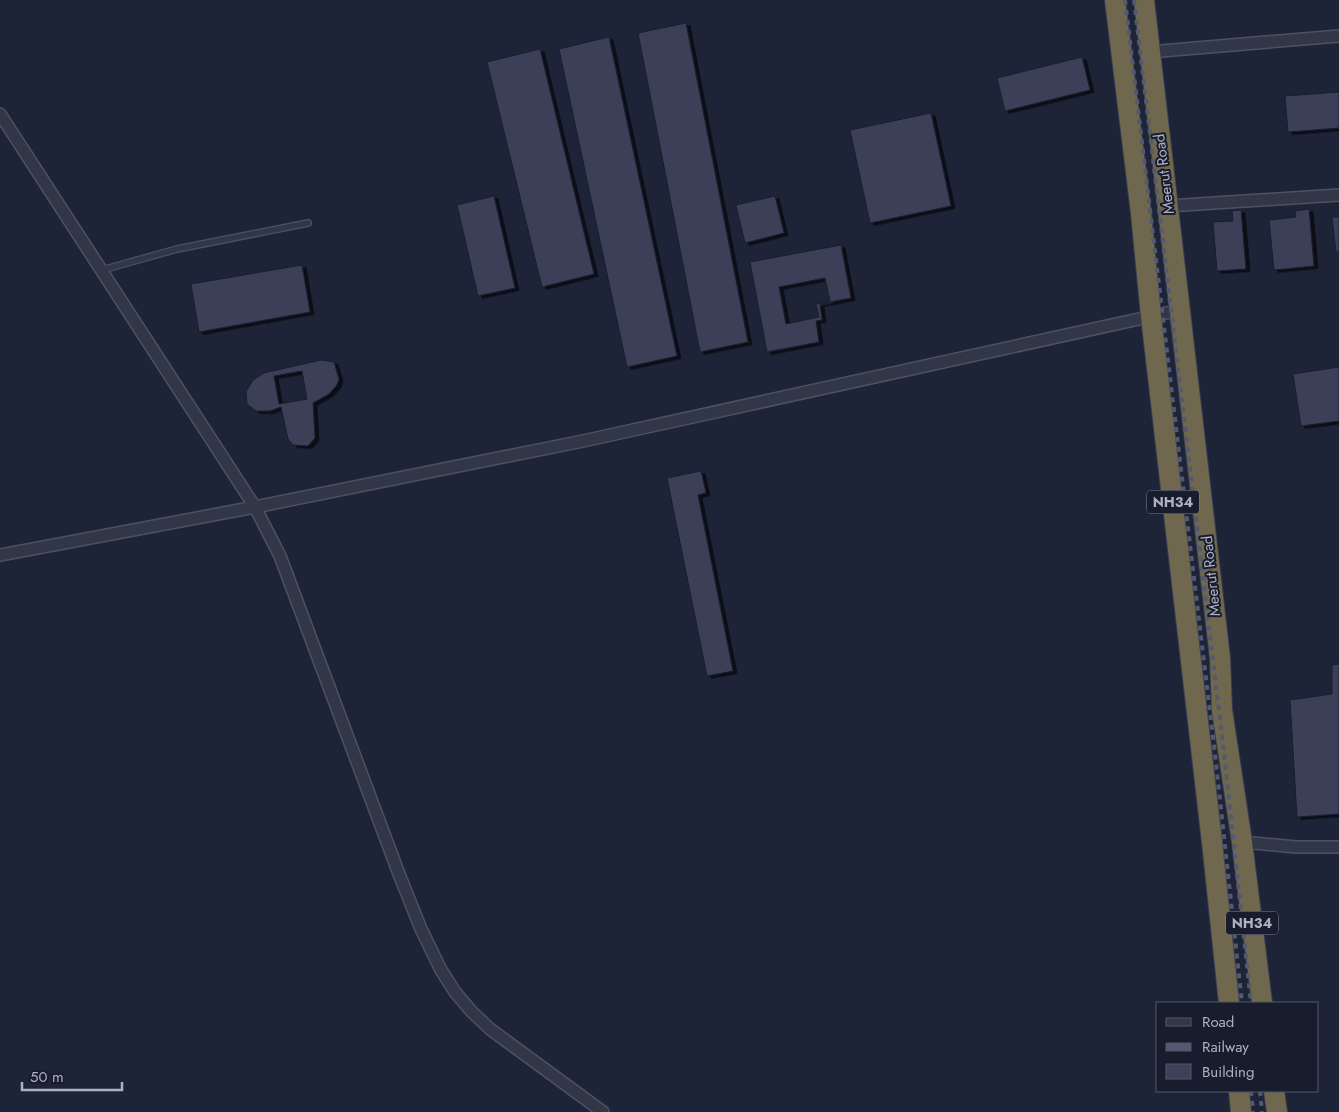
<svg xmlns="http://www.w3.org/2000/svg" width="1339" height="1112" viewBox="0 0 1339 1112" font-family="Jost,sans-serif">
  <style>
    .building { fill: #3a4158; stroke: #1a1e2e; fill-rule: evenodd; filter: url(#shadow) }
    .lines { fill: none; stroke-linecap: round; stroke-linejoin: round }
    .lane-casing { stroke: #4c5163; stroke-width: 8 }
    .street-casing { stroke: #4c5163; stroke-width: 14 }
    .highway-casing { stroke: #3a3e4f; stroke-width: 22 }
    .lane { stroke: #323748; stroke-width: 5.5 }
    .street { stroke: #323748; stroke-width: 11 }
    .highway { stroke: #6f684e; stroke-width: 20 }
    .rail { stroke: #535970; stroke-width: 4; stroke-dasharray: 5 5; stroke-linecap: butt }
    .labels { text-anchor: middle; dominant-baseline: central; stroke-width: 4; stroke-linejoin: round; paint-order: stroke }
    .shield { fill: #181c2c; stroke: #808497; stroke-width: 1 }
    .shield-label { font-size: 14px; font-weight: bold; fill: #acb1c5 }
    .street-label { font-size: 15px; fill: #acb1c5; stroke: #181c2c }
  </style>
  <defs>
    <filter id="shadow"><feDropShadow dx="4" dy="2.5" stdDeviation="0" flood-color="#0009"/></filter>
  </defs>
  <rect width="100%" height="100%" fill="#1e2438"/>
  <g class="building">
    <polygon points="686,23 748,342 700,352 638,33"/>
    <polygon points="609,37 677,356 627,367 559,49"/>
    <polygon points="540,49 594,274 542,287 487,62"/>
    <polygon points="1082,57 1090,90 1005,111 997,78"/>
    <polygon points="1339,92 1339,128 1288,132 1285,96"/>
    <polygon points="931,113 951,206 870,223 850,130"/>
    <polygon points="494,196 515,288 478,296 457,205"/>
    <polygon points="775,196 784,233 745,243 736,205"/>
    <polygon points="1309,209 1314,266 1274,270 1269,220 1296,217 1295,211"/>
    <polygon points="1241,210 1246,269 1217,271 1213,222 1233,221 1232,211"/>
    <polygon points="1332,217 1339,217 1339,252 1336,252"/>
    <path d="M841 245 851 298 820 304 822 320 816 321 819 342 767 352 750 262ZM825 278 830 301 816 304 819 317 786 324 779 287Z"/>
    <polygon points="302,265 310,312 199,332 191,284"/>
    <path d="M321 360 334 362 339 379 337 385 329 394 313 403 315 438 308 446 293 445 288 439 281 407 270 411H256L247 404 246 392 253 380 264 373ZM302 371 307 399 279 404 274 376Z"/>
    <polygon points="1339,367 1339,421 1301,426 1293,374"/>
    <polygon points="701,471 706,493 698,495 733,671 707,676 667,478"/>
    <polygon points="1339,664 1339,814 1297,817 1290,700 1332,694 1332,665"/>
  </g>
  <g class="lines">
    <defs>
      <polyline id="lane" points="102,270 177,249 308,223"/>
      <g id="street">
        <polyline points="1149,52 1339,36"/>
        <polyline points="0,114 255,507 280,556 399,874 421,929 441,970 455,992 471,1011 490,1029 603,1112"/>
        <polyline points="1168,206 1339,195"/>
        <polyline points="0,555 255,507 583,441 1180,310"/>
        <polyline points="1242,842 1296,847 1339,847"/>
      </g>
      <g id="highway">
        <polyline points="1115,0 1141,213 1151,316 1212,842 1229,1003"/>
        <polyline points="1144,0 1220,658 1222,710 1242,842 1262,1003"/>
        <polyline points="1239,1091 1241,1112"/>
        <polyline points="1274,1091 1277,1112"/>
      </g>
    </defs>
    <use href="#lane" class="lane-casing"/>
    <use href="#street" class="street-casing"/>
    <use href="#highway" class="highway-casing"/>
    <use href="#lane" class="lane"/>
    <use href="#street" class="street"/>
    <use href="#highway" class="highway"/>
    <g class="rail">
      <polyline points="1125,0 1215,754 1242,1003"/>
      <polyline points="1134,0 1224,753 1251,1003"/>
      <polyline points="1251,1091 1253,1112"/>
      <polyline points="1260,1091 1262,1112"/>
    </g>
  </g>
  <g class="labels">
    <g class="shield">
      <rect x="1147" y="490.5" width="52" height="23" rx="4"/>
      <rect x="1226" y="911.5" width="52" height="23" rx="4"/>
    </g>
    <g class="shield-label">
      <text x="1173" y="502">NH34</text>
      <text x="1252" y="923">NH34</text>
    </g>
    <g class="street-label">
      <text transform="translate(1164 174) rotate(-97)">Meerut Road</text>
      <text transform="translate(1211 576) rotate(-96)">Meerut Road</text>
    </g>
  </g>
  <rect x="1156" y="1002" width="162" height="90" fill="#181c2c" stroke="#535869"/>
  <rect x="1166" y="1018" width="25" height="8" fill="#323748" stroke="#535869"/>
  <text x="1202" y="1027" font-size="15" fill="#acb1c5">Road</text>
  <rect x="1166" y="1043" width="25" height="8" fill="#535970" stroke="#535869"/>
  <text x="1202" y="1052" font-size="15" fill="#acb1c5">Railway</text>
  <rect x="1166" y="1064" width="25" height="15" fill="#3a4158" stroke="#535869"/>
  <text x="1202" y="1077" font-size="15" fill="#acb1c5">Building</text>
  <path d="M22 1082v8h100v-8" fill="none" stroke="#acb1c5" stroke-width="2.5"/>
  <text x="30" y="1082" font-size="15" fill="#acb1c5" stroke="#181c2c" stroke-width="4" paint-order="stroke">50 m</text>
</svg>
